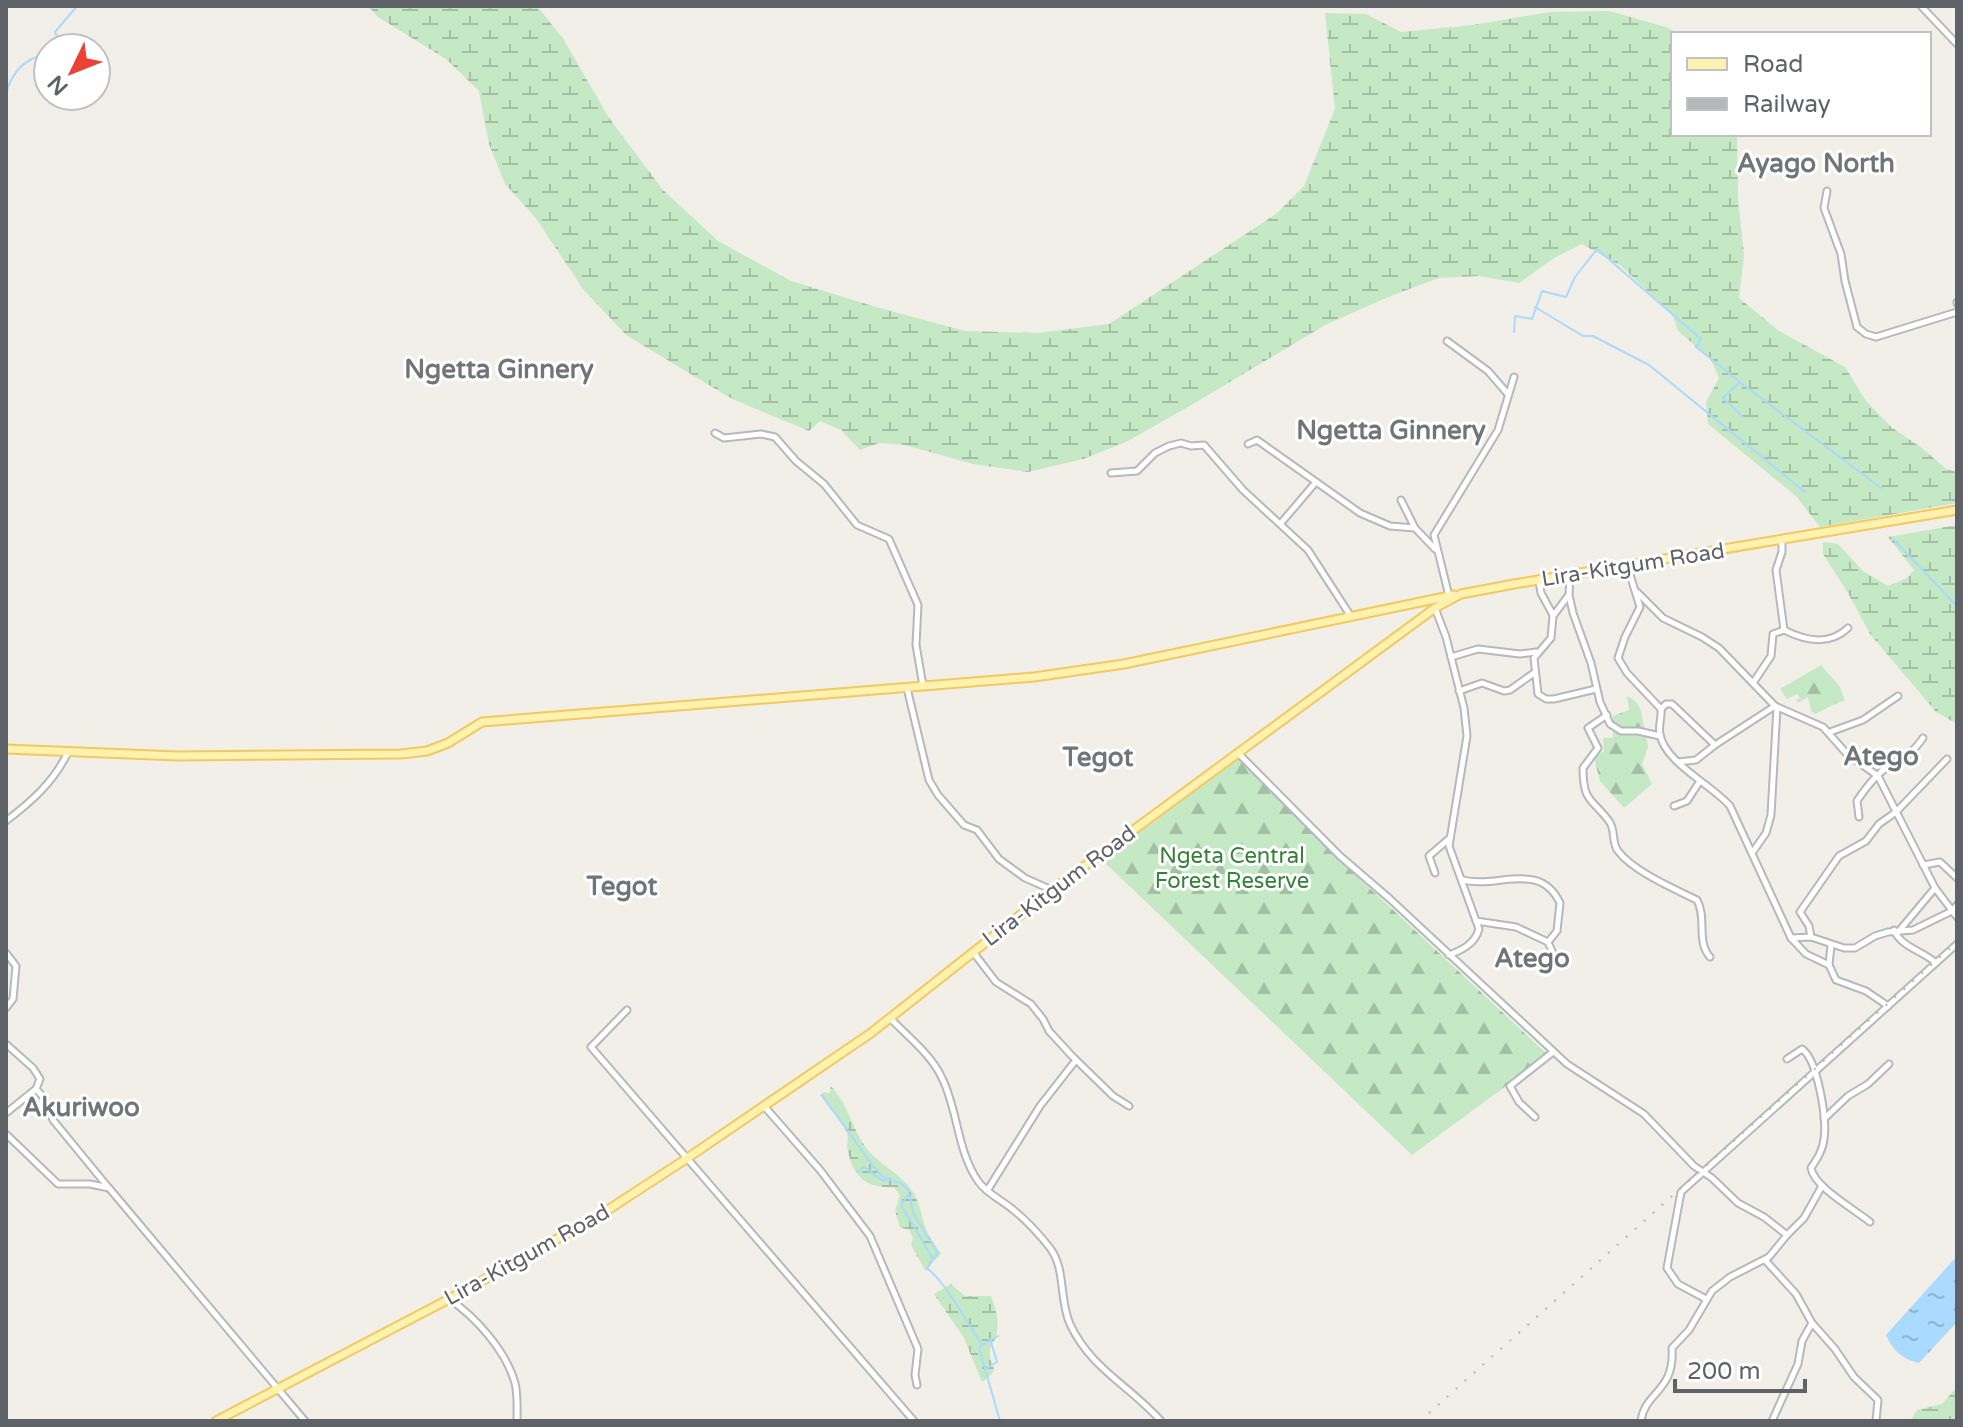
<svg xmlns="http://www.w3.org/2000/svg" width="1963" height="1427" viewBox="0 0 1963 1427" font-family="'Varela Round',sans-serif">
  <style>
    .forest { fill: url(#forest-firs) }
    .wetland { fill: url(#wetland-marsh) }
    .water { fill: url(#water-ripples) }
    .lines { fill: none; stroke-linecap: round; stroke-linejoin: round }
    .stream { stroke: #aadaff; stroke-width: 2 }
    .minor-casing { stroke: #b5b8bc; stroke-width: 9 }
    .major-casing { stroke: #f2c960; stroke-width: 11 }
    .minor { stroke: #fff; stroke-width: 5 }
    .major { stroke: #fff2af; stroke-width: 7 }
    .rail { stroke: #b6b7b8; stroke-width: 2; stroke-dasharray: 2 10; stroke-linecap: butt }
    .labels { text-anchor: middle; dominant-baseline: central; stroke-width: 6; stroke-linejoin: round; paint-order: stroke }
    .street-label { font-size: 22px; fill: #5f6368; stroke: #fff }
    .park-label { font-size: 22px; fill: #348238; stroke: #fff }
    .quarter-label { font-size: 26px; font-weight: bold; fill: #70757a; stroke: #fff }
  </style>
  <defs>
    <pattern id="forest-firs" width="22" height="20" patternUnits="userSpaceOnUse" patternTransform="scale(2)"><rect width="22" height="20" fill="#c5e8c5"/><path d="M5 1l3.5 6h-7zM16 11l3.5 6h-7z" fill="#a3c0a4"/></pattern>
    <pattern id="wetland-marsh" width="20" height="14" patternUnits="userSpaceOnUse" patternTransform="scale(2)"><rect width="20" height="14" fill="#c5e8c5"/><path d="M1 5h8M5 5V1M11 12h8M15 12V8" fill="none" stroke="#a3c0a4"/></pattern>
    <pattern id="water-ripples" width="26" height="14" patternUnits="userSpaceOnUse" patternTransform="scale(2)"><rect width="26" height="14" fill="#aadaff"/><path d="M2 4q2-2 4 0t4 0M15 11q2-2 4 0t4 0" fill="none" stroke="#8eb4d2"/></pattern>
  </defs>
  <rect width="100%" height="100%" fill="#f1efe8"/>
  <g class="forest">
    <polygon points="1821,665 1840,687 1845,701 1839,702 1815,714 1811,711 1808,697 1798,703 1796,700 1800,698 1797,694 1787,699 1780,689"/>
    <path d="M1627 696C1643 703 1640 713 1645 728H1633L1634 732 1646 733 1648 747 1642 764 1652 784 1624 808 1600 781 1594 757 1604 751 1603 738H1613V716L1629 710Z"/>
    <polygon points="1239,759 1360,879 1548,1055 1412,1155 1102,860"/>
  </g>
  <g class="wetland">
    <polygon points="368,6 537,6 564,40 609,118 663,190 718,241 791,281 876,307 965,331 1037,333 1109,324 1276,214 1304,186 1335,109 1325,13 1366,14 1401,32 1473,25 1550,12 1609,11 1666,27 1680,34 1673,34 1673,134 1737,134 1738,198 1744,255 1739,298 1779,331 1845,367 1866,401 1891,427 1922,448 1946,469 1957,472 1957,503 1820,527 1796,496 1708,424 1706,402 1719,378 1710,358 1678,331 1673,315 1621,266 1582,244 1554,258 1519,283 1479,276 1439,278 1393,295 1327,324 1188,407 1126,442 1083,459 1028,472 973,464 905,445 879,443 860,450 841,430 820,421 809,431 732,399 626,335 583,289 535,217 505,184 489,144 479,91 446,59 378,17"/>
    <polygon points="1957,525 1957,724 1936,712 1870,634 1848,593 1823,554 1823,542 1838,544 1863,571 1888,586 1907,578 1914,570 1888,537"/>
    <path d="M831 1086C848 1105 851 1125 864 1145 877 1164 900 1172 913 1192 920 1203 921 1215 925 1227 928 1236 936 1246 941 1254L925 1270 911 1245 913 1238 909 1230 900 1227 895 1211 900 1195 894 1187C868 1189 854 1178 848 1152 846 1146 849 1138 847 1133 841 1120 828 1107 820 1095L824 1092 830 1093Z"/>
    <path d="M951 1284 965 1296H991C996 1310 1001 1324 995 1339 993 1344 991 1345 990 1350 988 1369 1004 1366 982 1382L964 1338 934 1294Z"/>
    <polygon points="1957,1387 1957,1421 1910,1421 1917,1410 1942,1404"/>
  </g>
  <path class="water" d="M1957 1256V1322L1919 1363C1902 1359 1893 1351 1886 1335Z"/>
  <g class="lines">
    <g class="stream">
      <polyline points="49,48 58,39 55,32 77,6"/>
      <path d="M6 93C10 80 17 67 30 60 38 56 42 55 48 49"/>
      <polyline points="1535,307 1583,336 1593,336 1649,365 1805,492"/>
      <polyline points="1514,332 1515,316 1532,319 1542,291 1566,297 1575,277 1597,249 1701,339 1696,347 1740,382 1723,398 1743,417"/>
      <polyline points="1741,383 1881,488"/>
      <polyline points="1893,539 1957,606"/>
      <polyline points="822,1095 873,1166 883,1177 902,1184 908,1190 914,1215 938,1253 933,1259"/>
      <polyline points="857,1172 864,1167 883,1181 887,1179"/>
      <path d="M908 1195 901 1205 933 1259 927 1269C942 1276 971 1329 982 1345L979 1348 1000 1421"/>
      <polyline points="982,1345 998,1336"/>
      <polyline points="986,1369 997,1362 990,1339"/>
    </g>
    <defs>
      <g id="minor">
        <polyline points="1921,6 1957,44"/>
        <polyline points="1827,191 1824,208 1841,254 1845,281 1857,327 1866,334 1876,337 1957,312"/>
        <polyline points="1957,302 1957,303"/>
        <polyline points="1447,341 1488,371 1507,393"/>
        <polyline points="715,433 724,438 761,434 775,437 796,461 824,484 857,525 889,539 918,605 916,645 923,686"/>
        <polyline points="1248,444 1257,440 1360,513 1390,526 1415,528"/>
        <polyline points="1111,473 1137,471 1155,453 1169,446 1181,443 1191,446 1204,445 1243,490 1308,550 1350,615"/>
        <polyline points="1401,500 1415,528 1435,549"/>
        <polyline points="1281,523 1316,482"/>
        <polyline points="1782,541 1782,552 1776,570 1784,630"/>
        <path d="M1627 565 1640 607 1625 637 1618 658 1627 673 1661 709C1662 718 1658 726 1660 734 1664 762 1712 785 1730 806L1791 938 1806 954 1829 965 1836 980 1866 991 1888 1006"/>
        <polyline points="1570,575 1569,595 1573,613 1591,663 1600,702 1610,724 1621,731 1638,731 1660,736"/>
        <polyline points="1539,581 1541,593 1553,615"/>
        <polyline points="1637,592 1663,618 1702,637 1719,648 1775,706 1823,727 1847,754 1878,776 1935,888 1899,931"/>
        <polyline points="1449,596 1434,535 1498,430 1514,377"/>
        <polyline points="1568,596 1553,616 1551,638 1534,658 1538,694 1546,699 1554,699 1596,689"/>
        <path d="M1435 608 1446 637 1464 708 1467 736 1449 846 1479 929C1475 944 1462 950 1449 955"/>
        <polyline points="1451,657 1478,649 1520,654 1536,652"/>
        <path d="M1753 683 1771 656 1773 634 1784 630C1806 641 1829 646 1848 628"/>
        <polyline points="907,688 929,780 938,795 964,825 977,830 999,859 1025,878 1052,890"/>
        <polyline points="1459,691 1482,683 1504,691 1510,690 1534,673"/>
        <polyline points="1661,709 1666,704 1672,704 1715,745 1775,706"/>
        <path d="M1607 715 1588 728 1598 748 1583 768C1583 803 1592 798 1609 821 1616 830 1611 842 1618 851 1633 871 1674 889 1697 900 1707 918 1696 941 1710 957"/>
        <polyline points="1830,732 1863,720 1898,696"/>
        <path d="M1238 753 1340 856 1390 899 1567 1064 1644 1114 1694 1166 1712 1178 1738 1203 1764 1217 1787 1235 1769 1257 1730 1277 1712 1291 1689 1330 1672 1348C1675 1392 1645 1391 1641 1421"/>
        <polyline points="1678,762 1696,760 1715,745"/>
        <polyline points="1674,806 1687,801 1700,781"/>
        <path d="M1859 817 1857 801C1865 789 1876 774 1888 767 1905 756 1911 755 1923 738"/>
        <path d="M6 821C31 802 54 782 68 752"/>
        <polyline points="1752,853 1766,833 1771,815 1777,707"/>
        <polyline points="1923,865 1940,862 1957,878"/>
        <polyline points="1435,873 1429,856 1450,838"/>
        <path d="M1463 880C1497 889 1540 860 1560 903L1557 931 1548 942"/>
        <polyline points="1935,888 1957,917"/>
        <polyline points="1476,921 1516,927 1548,942 1555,958"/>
        <path d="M1894 930C1901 947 1923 951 1936 963"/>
        <polyline points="1811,937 1809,926 1800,912 1839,856 1866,841 1879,824 1896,812 1947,759"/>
        <polyline points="1791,938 1811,937 1844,948 1855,948 1875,936 1888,932 1913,930 1952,911 1957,905"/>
        <polyline points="973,952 996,982 1031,1004 1043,1019 1049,1031 1072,1056 1113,1096 1129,1106"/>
        <polyline points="6,953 16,966 13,999 6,1008"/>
        <polyline points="1829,965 1831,945"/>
        <polyline points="627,1010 591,1047 914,1421"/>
        <path d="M890 1018C907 1036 931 1054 942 1078 958 1110 957 1151 978 1181 986 1193 1000 1199 1011 1208 1025 1219 1039 1234 1050 1248 1066 1269 1059 1300 1070 1324 1091 1369 1129 1385 1161 1421"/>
        <polyline points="6,1044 33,1068 40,1079 36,1089 6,1113"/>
        <path d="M1787 1059 1802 1049C1818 1060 1827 1120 1824 1139 1823 1150 1817 1159 1811 1168 1814 1187 1854 1209 1870 1222"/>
        <polyline points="36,1089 45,1099 53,1120 108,1187"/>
        <polyline points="764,1106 820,1170 870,1236 918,1349 915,1375 917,1385"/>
        <polyline points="1535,1117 1519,1102 1510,1086 1553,1052"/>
        <polyline points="1824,1119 1848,1096 1868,1084 1889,1064"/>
        <polyline points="6,1134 58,1184 90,1184 109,1188 305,1421"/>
        <polyline points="987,1191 1040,1106 1076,1060"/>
        <polyline points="1787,1235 1804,1218 1822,1186"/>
        <polyline points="1765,1260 1796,1294 1812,1323 1835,1349 1854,1377 1878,1400 1876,1421"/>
        <path d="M449 1299C476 1317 506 1351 515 1383 518 1395 517 1408 517 1421"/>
        <polyline points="1706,1299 1678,1284 1667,1268 1681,1192 1957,944"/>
        <polyline points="1772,1421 1798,1364 1802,1341 1812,1323"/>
      </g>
      <g id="major">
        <polyline points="6,749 178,756 401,754 427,751 448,743 482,722 1034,677 1124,664 1454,595"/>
        <polyline points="216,1421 451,1298 600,1215 686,1159 871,1033 1052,890 1435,608 1461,594 1514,584 1957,510"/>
      </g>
    </defs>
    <use href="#minor" class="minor-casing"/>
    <use href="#major" class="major-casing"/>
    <use href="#minor" class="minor"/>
    <use href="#major" class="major"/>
    <polyline class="rail" points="1420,1421 1957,942"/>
  </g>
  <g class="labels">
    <g class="street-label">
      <text transform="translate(1633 565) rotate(-9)">Lira-Kitgum Road</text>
      <text transform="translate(1059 886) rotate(-37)">Lira-Kitgum Road</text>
      <text transform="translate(527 1255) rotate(-29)">Lira-Kitgum Road</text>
    </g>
    <g class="park-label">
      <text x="1232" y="856">Ngeta Central<tspan x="1232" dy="25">Forest Reserve</tspan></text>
    </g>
    <g class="quarter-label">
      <text x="1816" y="163">Ayago North</text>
      <text x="499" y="369">Ngetta Ginnery</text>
      <text x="1391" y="430">Ngetta Ginnery</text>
      <text x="1881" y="756">Atego</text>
      <text x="1098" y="757">Tegot</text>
      <text x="622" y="886">Tegot</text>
      <text x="1532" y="958">Atego</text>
      <text x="81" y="1107">Akuriwoo</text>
    </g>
  </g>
  <rect width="1963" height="1427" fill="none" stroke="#5f6368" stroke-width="16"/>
  <rect x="1671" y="32" width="260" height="104" fill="#ffffff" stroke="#bfc1c3" stroke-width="2"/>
  <rect x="1687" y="58" width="40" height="12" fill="#fff2af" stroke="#bfc1c3" stroke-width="2"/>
  <text x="1743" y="72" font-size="24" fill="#5f6368">Road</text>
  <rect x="1687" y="98" width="40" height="12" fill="#b6b7b8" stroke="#bfc1c3" stroke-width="2"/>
  <text x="1743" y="112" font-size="24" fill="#5f6368">Railway</text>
  <g transform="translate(72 72) rotate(227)"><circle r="38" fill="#ffffff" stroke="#bfc1c3" stroke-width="2"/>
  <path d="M0-6L14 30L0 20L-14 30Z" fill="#ea4335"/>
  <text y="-12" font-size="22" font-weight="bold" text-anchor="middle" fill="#5f6368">N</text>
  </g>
  <path d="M1675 1379v12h130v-12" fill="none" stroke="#5f6368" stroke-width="4"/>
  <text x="1687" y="1379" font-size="24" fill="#5f6368" stroke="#ffffff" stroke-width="6" paint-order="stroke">200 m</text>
</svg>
